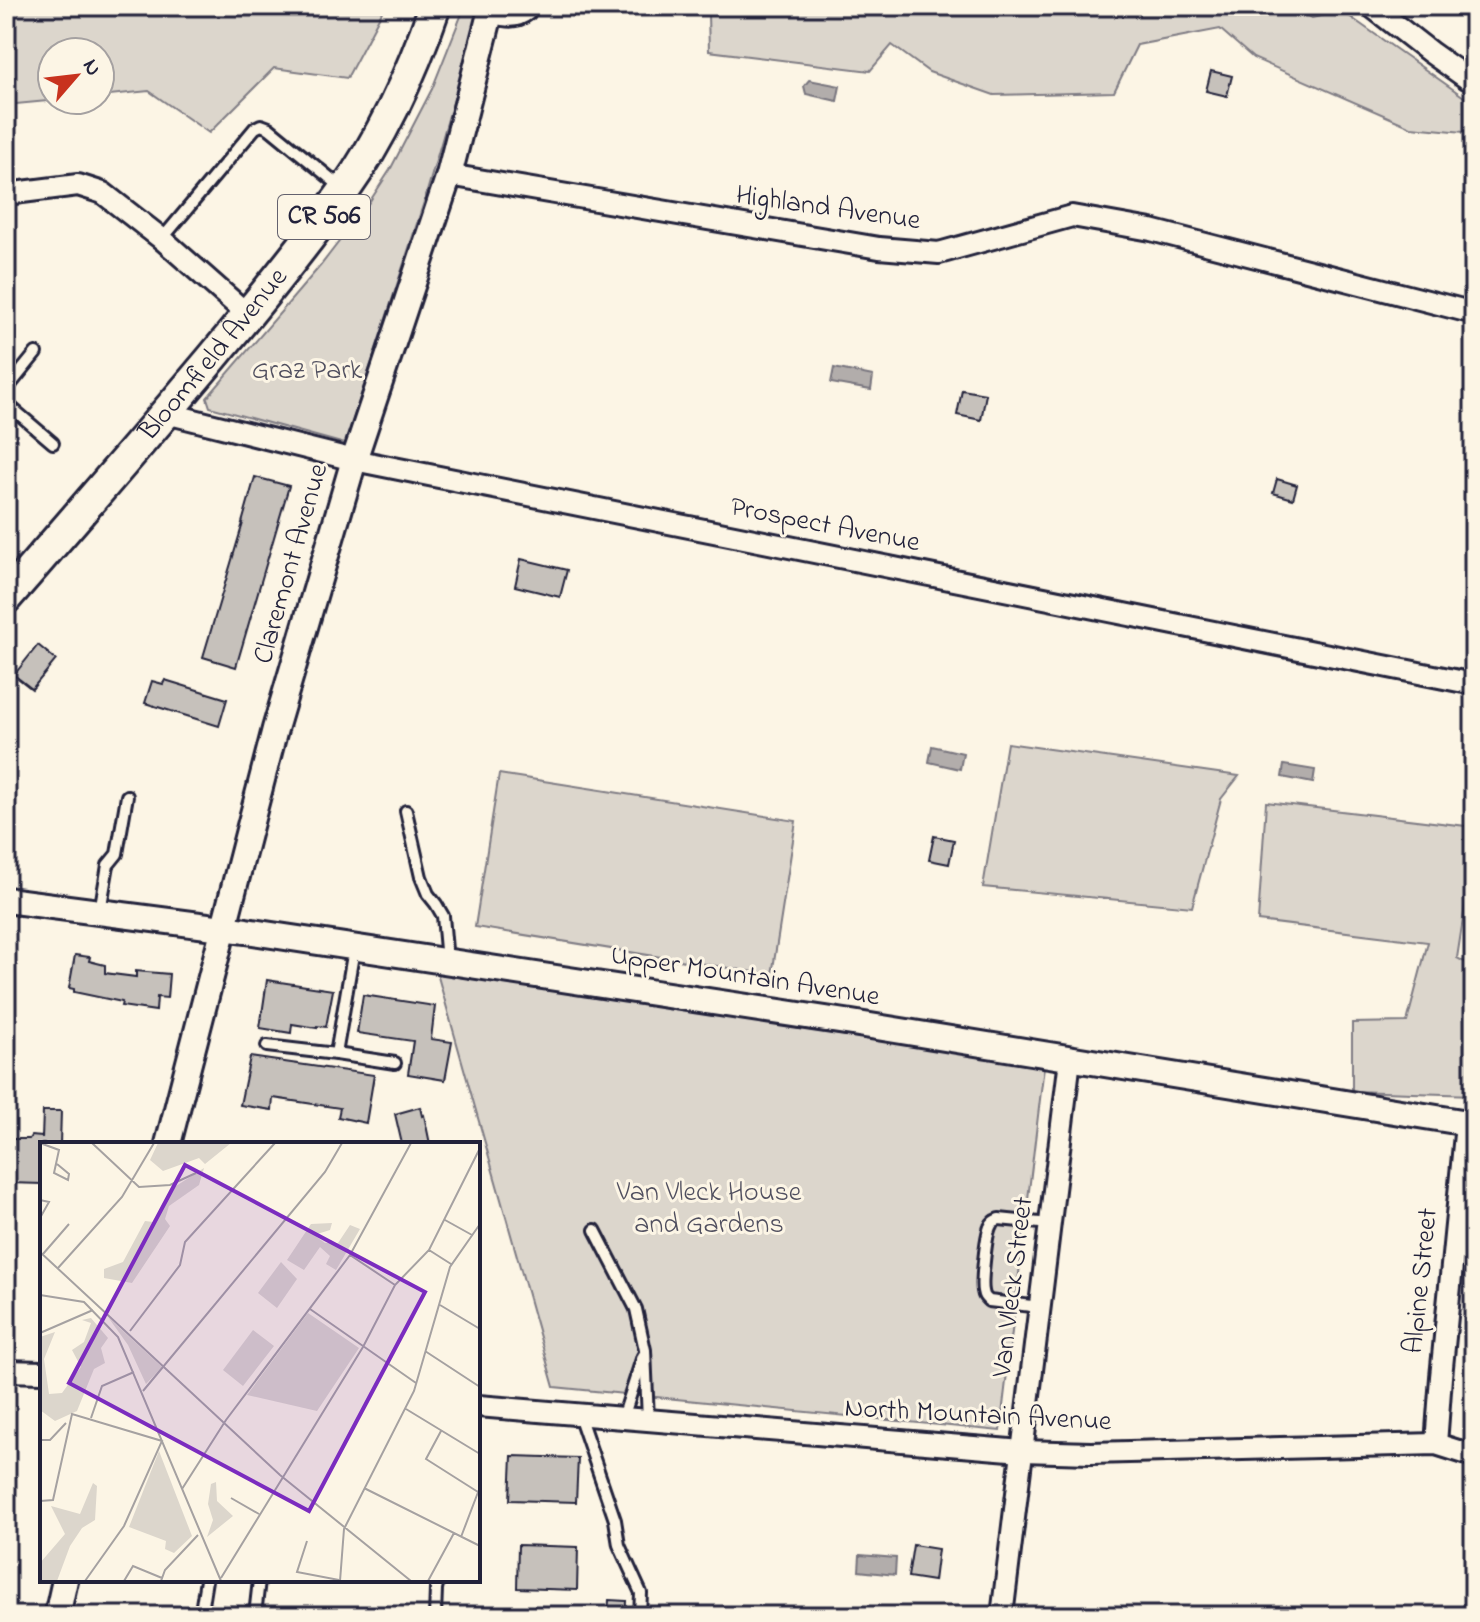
<svg xmlns="http://www.w3.org/2000/svg" width="1480" height="1622" viewBox="0 0 1480 1622" font-family="'Indie Flower',sans-serif">
  <style>
    .green { fill: #dcd6cc; stroke: #7f7c84; stroke-width: 2 }
    .water { fill: #b2adab; stroke: #78757e; stroke-width: 2 }
    .building { fill: #c6c1bb; stroke: #22223b; stroke-width: 2 }
    .lines { fill: none; stroke-linecap: round; stroke-linejoin: round }
    .service-casing { stroke: #22223b; stroke-width: 16 }
    .minor-casing { stroke: #22223b; stroke-width: 26 }
    .tertiary-casing { stroke: #22223b; stroke-width: 30 }
    .primary-casing { stroke: #22223b; stroke-width: 36 }
    .service { stroke: #fcf5e5; stroke-width: 10 }
    .minor { stroke: #fcf5e5; stroke-width: 20 }
    .tertiary { stroke: #fcf5e5; stroke-width: 24 }
    .primary { stroke: #fcf5e5; stroke-width: 30 }
    .labels { text-anchor: middle; dominant-baseline: central; stroke-width: 6; stroke-linejoin: round; paint-order: stroke }
    .shield { fill: #fcf5e5; stroke: #63616e; stroke-width: 2 }
    .shield-label { font-size: 26px; font-weight: bold; fill: #22223b }
    .street-label { font-size: 28px; fill: #22223b; stroke: #fcf5e5 }
    .park-label { font-size: 28px; fill: #504f5f; stroke: #fcf5e5 }
    .inset-road { fill: none; stroke: #a5a1a1; stroke-width: 2 }
    .view { fill: #7b2cbf; fill-opacity: 0.15; stroke: #7b2cbf; stroke-width: 4 }
    .inset-edge { fill: none; stroke: #22223b; stroke-width: 4 }
  </style>
  <rect width="100%" height="100%" fill="#fcf5e5"/>
  <filter id="ink" filterUnits="userSpaceOnUse"><feTurbulence type="fractalNoise" baseFrequency=".0125" numOctaves="2"/><feDisplacementMap in="SourceGraphic" scale="16" xChannelSelector="R" yChannelSelector="G"/><feConvolveMatrix kernelMatrix="1 2 1 2 8 2 1 2 1" color-interpolation-filters="sRGB"/></filter>
  <g filter="url(#ink)">
    <g class="green">
      <polygon points="6,6 40,6 120,15 140,6 385,6 347,78 274,68 209,133 149,91 100,96 100,52 52,52 52,100 58,100 6,105"/>
      <polygon points="465,6 484,6 450,112 424,202 345,444 210,407 207,398 321,265 368,204 390,170 432,89"/>
      <polygon points="701,6 1291,6 1312,18 1342,11 1474,104 1474,133 1411,127 1253,58 1220,29 1137,45 1114,92 994,95 929,72 892,45 870,71 709,51 708,14"/>
      <polygon points="1007,743 1239,776 1221,799 1192,907 983,887"/>
      <polygon points="499,774 796,821 772,975 475,927"/>
      <polygon points="1266,802 1474,827 1474,873 1470,874 1457,958 1474,967 1474,1095 1352,1091 1352,1023 1407,1022 1428,942 1258,921"/>
      <polygon points="437,973 1044,1066 1000,1431 554,1387"/>
    </g>
    <g class="water">
      <polygon points="809,80 840,86 837,101 806,94 804,86"/>
      <polygon points="834,368 873,376 871,390 831,383"/>
      <polygon points="932,746 963,753 960,769 929,762"/>
      <polygon points="1284,765 1315,770 1313,783 1282,777"/>
      <polygon points="860,1555 896,1558 895,1575 859,1571"/>
    </g>
    <g class="building">
      <polygon points="1211,71 1232,76 1227,96 1206,91"/>
      <polygon points="962,390 986,394 981,420 957,415"/>
      <polygon points="255,477 289,486 236,667 203,657 243,523 242,523"/>
      <polygon points="1277,479 1297,485 1293,499 1273,493"/>
      <polygon points="521,559 567,570 560,597 515,586"/>
      <polygon points="38,645 56,660 32,689 14,675"/>
      <polygon points="165,680 227,699 219,726 145,703 152,681 163,684"/>
      <polygon points="934,836 954,840 949,864 929,860"/>
      <polygon points="75,955 90,957 89,961 105,965 105,973 136,977 136,971 169,974 167,998 157,997 156,1011 121,1006 122,1002 74,992 74,989 69,988"/>
      <polygon points="267,980 333,990 326,1027 317,1026 317,1028 292,1024 291,1033 260,1028"/>
      <polygon points="363,995 435,1006 431,1039 452,1042 445,1080 408,1074 413,1041 357,1033"/>
      <polygon points="250,1057 374,1075 366,1123 338,1117 340,1108 273,1098 272,1110 240,1105"/>
      <polygon points="420,1107 422,1116 424,1115 430,1144 402,1144 395,1114"/>
      <polygon points="43,1111 61,1111 60,1144 42,1144 42,1184 9,1183 10,1158 12,1157 13,1139 29,1139 31,1136 42,1137 42,1139"/>
      <polygon points="512,1456 578,1458 576,1502 510,1500"/>
      <polygon points="518,1545 578,1547 577,1590 517,1588"/>
      <polygon points="913,1545 938,1549 934,1581 908,1577"/>
      <polygon points="609,1600 626,1601 625,1616 608,1616"/>
    </g>
    <g class="lines">
      <defs>
        <g id="service">
          <path d="M490 17C505 21 516 24 529 14L530 6"/>
          <polyline points="162,239 255,128 261,125 269,128 341,187"/>
          <polyline points="6,390 36,353"/>
          <polyline points="6,403 53,443"/>
          <polyline points="406,811 421,877 428,894 436,904 443,916 447,961"/>
          <polyline points="100,911 108,865 117,854 127,796"/>
          <polyline points="354,949 336,1054 395,1063"/>
          <polyline points="267,1046 336,1054"/>
          <polyline points="595,1230 636,1309 645,1350 648,1420"/>
          <path d="M1040 1307 989 1301C985 1297 984 1297 983 1291 981 1282 986 1236 990 1227 992 1222 994 1221 999 1219L1050 1224"/>
          <polyline points="579,1415 615,1520 619,1545 641,1593 640,1616"/>
          <polyline points="623,1418 643,1356"/>
          <polyline points="206,1580 201,1611 255,1615 259,1580"/>
          <polyline points="435,1616 436,1589 438,1580"/>
        </g>
        <g id="minor">
          <polyline points="1371,6 1430,52 1468,79"/>
          <polyline points="449,175 879,248 939,253 1072,216 1151,230 1474,313"/>
          <polyline points="6,194 78,185 103,193 162,239 248,315"/>
          <polyline points="166,413 354,460 1474,684"/>
          <polyline points="6,1371 42,1372"/>
          <polyline points="478,1406 1022,1451 1091,1453 1436,1444 1474,1456"/>
          <polyline points="1436,1444 1441,1377 1466,1124"/>
          <polyline points="1002,1616 1070,1059"/>
        </g>
        <g id="tertiary">
          <polyline points="6,900 246,931 852,1023 1474,1124"/>
          <polyline points="168,1144 275,729 354,460 449,175 492,6"/>
          <polyline points="57,1616 65,1580"/>
        </g>
        <g id="primary">
          <path id="s1" d="M6 598C75 519 144 439 212 358 257 304 303 248 344 191 384 135 413 70 435 6"/>
        </g>
      </defs>
      <use href="#service" class="service-casing"/>
      <use href="#minor" class="minor-casing"/>
      <use href="#tertiary" class="tertiary-casing"/>
      <use href="#primary" class="primary-casing"/>
      <use href="#service" class="service"/>
      <use href="#minor" class="minor"/>
      <use href="#tertiary" class="tertiary"/>
      <use href="#primary" class="primary"/>
    </g>
  </g>
  <g class="labels">
    <rect class="shield" x="278" y="195" width="92" height="44" rx="6"/>
    <g class="shield-label">
      <text x="324" y="217">CR 506</text>
    </g>
    <g class="street-label">
      <text transform="translate(828 209) rotate(8)">Highland Avenue</text>
      <text stroke="none"><textPath href="#s1" startOffset="320">Bloomfield Avenue</textPath></text>
      <text transform="translate(825 526) rotate(11)">Prospect Avenue</text>
      <text transform="translate(292 564) rotate(-74)">Claremont Avenue</text>
      <text transform="translate(745 977) rotate(9)">Upper Mountain Avenue</text>
      <text transform="translate(1422 1281) rotate(-84)">Alpine Street</text>
      <text transform="translate(1014 1287) rotate(-83)">Van Vleck Street</text>
      <text transform="translate(978 1416) rotate(3)">North Mountain Avenue</text>
    </g>
    <g class="park-label">
      <text x="307" y="371">Graz Park</text>
      <text x="709" y="1193">Van Vleck House<tspan x="709" dy="32">and Gardens</tspan></text>
    </g>
  </g>
  <g transform="translate(40 1142)">
    <rect width="440" height="440" fill="#fcf5e5"/>
    <path d="M118 1H191L165 22 159 16 123 29 110 18ZM164 26 159 43 129 64 125 77 130 84 92 141 64 136V127L83 120 105 79 113 80 136 44ZM292 81 290 88 274 93 285 101H298L310 83 320 87 296 128 286 122 290 114 280 105 264 128 247 118 271 82ZM241 120 257 137 237 166 218 151ZM268 171 319 206 277 269 207 253ZM68 175 122 225 106 242 88 203ZM51 176 68 196 61 206 65 221 54 227 37 269 15 279 0 268V195L15 190 4 217 9 252 22 251 41 225 32 208 44 200 51 181 42 178ZM213 188 234 204 203 244 183 228ZM119 309 152 394 134 411 125 407 126 399 89 385ZM176 340 177 359 193 374 167 395 173 378 168 362 171 342ZM53 341 57 344 55 378 42 386 30 404 17 439H0V421L25 392 11 364 40 372Z" fill="#dcd6cc"/>
    <path class="inset-road" d="M0 1 19 8 14 31 28 38 29 32 17 22M52 1 99 45 130 43 156 31M0 58 9 60 0 76M405 78 432 93M389 108 411 122M0 110 240 333 371 439M3 112 29 82M310 113 355 143M18 126 82 55 114 1M0 153 44 160 78 195 181 439M400 163 440 187M270 167 376 241M90 189 140 123 145 100 235 1M0 191 53 168M385 209 440 245M103 249 285 30 302 1M366 267 440 312M51 276 62 244 94 230M401 289 386 317 438 350M0 298H10L26 281M324 346 440 404M142 347 186 278 310 113 371 1M191 356 219 372M0 359 13 358 32 272 122 299 84 384 45 439M421 395 440 345M267 399 257 430 299 438M181 436 323 205 355 143 389 108 440 6M84 439 93 424 122 436M121 439 125 428 158 393M300 439 304 387 374 249 410 125 440 82M388 439 414 391"/>
    <path class="view" d="M145 23 385 150 269 369 29 241Z"/>
    <rect width="440" height="440" class="inset-edge"/>
  </g>
  <rect width="1480" height="1622" fill="none" stroke="#fcf5e5" stroke-width="32"/>
  <rect x="16" y="16" width="1448" height="1590" fill="none" stroke="#22223b" stroke-width="3" filter="url(#ink)"/>
  <g transform="translate(76 76) rotate(62)"><circle r="38" fill="#fcf5e5" stroke="#a5a1a1" stroke-width="2"/>
  <path d="M0-6L14 30L0 20L-14 30Z" fill="#c8321e"/>
  <text y="-12" font-size="22" font-weight="bold" text-anchor="middle" fill="#22223b">N</text>
  </g>
</svg>
